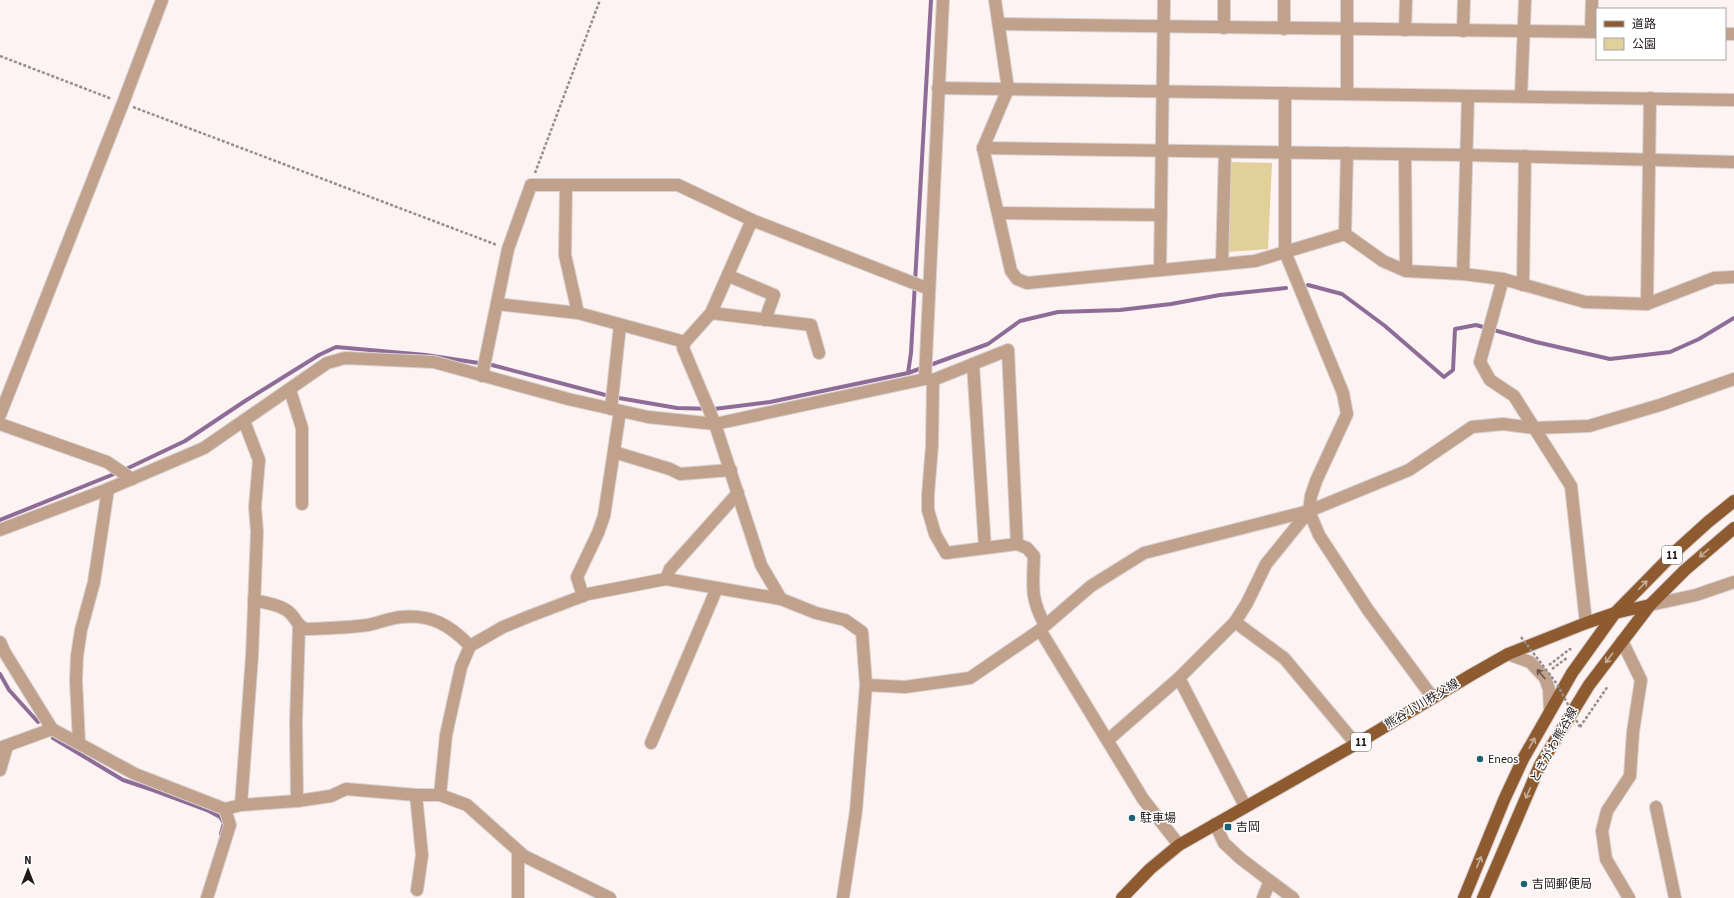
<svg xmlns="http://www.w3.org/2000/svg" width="1734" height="898" viewBox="0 0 1734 898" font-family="'Source Sans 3','Noto Sans JP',sans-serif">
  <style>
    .green { fill: #e2d09a }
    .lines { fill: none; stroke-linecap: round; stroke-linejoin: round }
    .stream { stroke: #8e6c98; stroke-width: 4 }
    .minor-casing { stroke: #d9d0cf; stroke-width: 14 }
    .major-casing { stroke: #d9d0cf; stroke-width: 14 }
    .path { stroke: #968d8d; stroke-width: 2.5; stroke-dasharray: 3 2; stroke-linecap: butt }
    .minor { stroke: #bfa18c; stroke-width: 12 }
    .major { stroke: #8e5b31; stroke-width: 12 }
    .path-bridge { stroke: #968d8d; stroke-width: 2.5; stroke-dasharray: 3 2; stroke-linecap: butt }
    .oneway { stroke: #c6ad98 }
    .oneway2 { stroke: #68564d }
    .poi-dot { fill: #1b6372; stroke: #fff; stroke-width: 1.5 }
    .labels { text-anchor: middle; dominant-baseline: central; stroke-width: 3; stroke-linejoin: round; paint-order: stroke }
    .shield { fill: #fff; stroke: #645e5e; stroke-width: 1 }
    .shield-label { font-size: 11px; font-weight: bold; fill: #211919 }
    .street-label { font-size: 12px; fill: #211919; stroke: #fff }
    .poi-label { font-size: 12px; fill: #211919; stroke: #fff; text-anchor: start }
  </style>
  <rect width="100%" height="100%" fill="#fcf3f2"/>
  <polygon class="green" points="1230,162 1272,163 1268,249 1228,252"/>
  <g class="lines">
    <g class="stream">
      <polyline points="1308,285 1342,294 1385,326 1444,377 1453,370 1455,329 1476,325 1536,342 1610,359 1670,352 1699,339 1734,318"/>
      <polyline points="908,373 911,353 931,0"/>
      <polyline points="0,520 124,470 185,441 245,401 319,355 336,347 426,355 492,365 613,397 677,408 714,409 770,402 908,373 988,344 1020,321 1058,312 1120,310 1171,304 1220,295 1286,288"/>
      <polyline points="0,674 9,690 38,722"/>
      <polyline points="53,738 123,780 153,790 207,810 220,817 224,823 221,834"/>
    </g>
    <defs>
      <g id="minor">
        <polyline points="995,0 1008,89 983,148 1011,271 1017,279 1027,283 1255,261 1345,234 1383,261 1406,271 1463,274 1503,279 1585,302 1647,304 1714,278 1734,277"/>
        <polyline points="1347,0 1347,94"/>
        <polyline points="999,24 1597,32"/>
        <polyline points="1224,28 1224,0"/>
        <polyline points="1284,29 1284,0"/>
        <polyline points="1405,30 1406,0"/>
        <polyline points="1463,31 1464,0"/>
        <polyline points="1591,32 1592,0"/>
        <polyline points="1725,34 1734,34"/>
        <polyline points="938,88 1734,100"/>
        <polyline points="1285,93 1285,252 1343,393 1347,414 1316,481 1311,496 1309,511 1319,535 1368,610 1433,698"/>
        <polyline points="1521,96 1525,0"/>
        <polyline points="983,148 1466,155 1734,162"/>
        <polyline points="1405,154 1406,271"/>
        <polyline points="566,185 565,255 578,313 685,342"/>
        <polyline points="998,213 1161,215"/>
        <polyline points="752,220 711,313 685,342 683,348 715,424 761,565 781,599"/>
        <polyline points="1345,234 1347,153"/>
        <polyline points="1222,264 1225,152"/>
        <polyline points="1160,270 1164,0"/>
        <polyline points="1463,274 1468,96"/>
        <polyline points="729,276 774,295 765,320"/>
        <polyline points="1503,279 1480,362 1490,380 1514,396 1571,486 1586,623"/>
        <polyline points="1523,285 1525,156"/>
        <polyline points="497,304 578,313"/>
        <polyline points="1647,304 1650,98"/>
        <polyline points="711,313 811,325 819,353"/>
        <polyline points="973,364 985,548"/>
        <polyline points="482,376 508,249 531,185 678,185 752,220 929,289"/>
        <polyline points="927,379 933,380 1008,350 1017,544"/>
        <path d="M933 380 932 446 928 495V510L935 534 946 553 1017 544 1027 548 1034 556C1033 586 1030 598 1045 625"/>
        <polyline points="290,390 302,428 302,504"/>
        <polyline points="611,409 620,325"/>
        <polyline points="0,415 123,103 162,0"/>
        <polyline points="0,424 107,462 132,479"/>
        <polyline points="614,452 670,469 680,474 731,470"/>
        <polyline points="0,530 108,489 204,448 327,363 345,358 434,362 568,399 648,417 715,424 925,379 943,0"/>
        <polyline points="666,579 670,569 738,493"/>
        <polyline points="583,596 577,577 598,533 604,516 620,411"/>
        <path d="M254 600C266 603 283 605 291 614 297 620 297 626 306 629 327 628 348 628 368 625 379 623 390 618 401 617 431 614 450 625 470 646"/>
        <polyline points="1650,605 1696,595 1734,582"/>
        <polyline points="1235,622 1284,658 1356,744"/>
        <polyline points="1040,630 1143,799 1179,845"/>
        <polyline points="1622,641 1641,680 1633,732 1630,776 1607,811 1602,831 1606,859 1629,898"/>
        <polyline points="0,642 5,653 52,729 135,774 225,809 241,805 297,801 331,796 346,789 416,795 440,795 467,805 524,856 610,898"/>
        <polyline points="1508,654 1530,662 1545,678 1549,689 1550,711"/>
        <polyline points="1179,678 1245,806"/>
        <polyline points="866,685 905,687 970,678 1040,630 1091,586 1144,553 1309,511 1409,470 1472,427 1503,424 1534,428 1589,426 1660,405 1734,379"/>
        <polyline points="1108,740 1179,678 1235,622 1247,603 1266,564 1309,511"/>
        <polyline points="79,743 76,680 77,656 81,630 94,582 108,489"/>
        <polyline points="651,743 717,588"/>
        <polyline points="0,748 52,729"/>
        <polyline points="0,770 7,746"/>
        <polyline points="416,795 422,855 417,890"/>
        <polyline points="440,795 446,735 461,667 470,646 503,627 530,616 588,594 666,579 781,599 816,613 845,620 862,632 866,685 856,811 843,898"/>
        <polyline points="297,801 296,722 299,626"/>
        <polyline points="241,805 252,656 257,532 255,507 259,460 244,421"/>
        <polyline points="1656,807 1675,898"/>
        <polyline points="1215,824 1224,843 1240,858 1270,881"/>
        <polyline points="518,851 518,898"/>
        <polyline points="207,898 230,825 225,809"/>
        <polyline points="1263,898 1270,881 1293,898"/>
      </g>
      <g id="major">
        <polyline points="1122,898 1150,869 1179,845 1356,744 1471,675 1508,654 1586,623 1615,613 1650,605"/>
        <polyline points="1464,898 1504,800 1523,759 1572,673 1615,613 1677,550 1708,522 1734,501"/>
        <polyline points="1483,898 1540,765 1589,685 1650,605 1685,570 1734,528"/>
      </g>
    </defs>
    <use href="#minor" class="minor-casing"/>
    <use href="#major" class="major-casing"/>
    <g class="path">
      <polyline points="0,56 112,99"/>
      <polyline points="133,107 497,245"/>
      <polyline points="535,173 600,0"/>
      <polyline points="1549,665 1570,649 1572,652"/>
      <polyline points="1552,669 1567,658"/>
      <polyline points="1580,727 1608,686"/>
    </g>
    <use href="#minor" class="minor"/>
    <use href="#major" class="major"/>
    <polyline class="path-bridge" points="1521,637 1557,684 1580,727"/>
  </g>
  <defs><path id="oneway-shaft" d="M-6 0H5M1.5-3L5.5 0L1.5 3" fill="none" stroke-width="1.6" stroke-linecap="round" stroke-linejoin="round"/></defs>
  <g class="oneway">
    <use href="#oneway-shaft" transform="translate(1704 553) rotate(139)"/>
    <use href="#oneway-shaft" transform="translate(1643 585) rotate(-46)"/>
    <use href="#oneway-shaft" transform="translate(1609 658) rotate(127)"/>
    <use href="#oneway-shaft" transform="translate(1532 743) rotate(-61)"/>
    <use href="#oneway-shaft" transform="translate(1528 793) rotate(114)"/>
    <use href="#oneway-shaft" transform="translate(1479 862) rotate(-68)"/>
  </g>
  <use class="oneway2" href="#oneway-shaft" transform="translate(1541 674) rotate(-130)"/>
  <g class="poi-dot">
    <circle cx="1480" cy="759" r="4"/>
    <circle cx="1132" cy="818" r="4"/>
    <rect x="1224" y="823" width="8" height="8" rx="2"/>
    <circle cx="1524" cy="884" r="4"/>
  </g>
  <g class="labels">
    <g class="shield">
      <rect x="1662" y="546" width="20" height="18" rx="3"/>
      <rect x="1351" y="733" width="20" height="18" rx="3"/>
    </g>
    <g class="shield-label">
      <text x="1672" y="555">11</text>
      <text x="1361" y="742">11</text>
    </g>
    <g class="street-label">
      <text transform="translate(1422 704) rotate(-31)">熊谷小川秩父線</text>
      <text transform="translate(1554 745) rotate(-61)">ときがわ熊谷線</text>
    </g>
    <g class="poi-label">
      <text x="1488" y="759">Eneos</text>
      <text x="1140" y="818">駐車場</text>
      <text x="1236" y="827">吉岡</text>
      <text x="1532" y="884">吉岡郵便局</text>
    </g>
  </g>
  <rect x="1596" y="8" width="130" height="52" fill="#ffffff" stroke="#a6a3a3"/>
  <rect x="1604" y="21" width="20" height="6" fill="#8e5b31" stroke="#a6a3a3"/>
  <text x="1632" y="28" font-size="12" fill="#211919">道路</text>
  <rect x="1604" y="38" width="20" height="12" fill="#e2d09a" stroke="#a6a3a3"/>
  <text x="1632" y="48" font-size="12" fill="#211919">公園</text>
  <g transform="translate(28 870)" stroke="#ffffff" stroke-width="3" paint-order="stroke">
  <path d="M0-3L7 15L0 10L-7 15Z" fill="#211919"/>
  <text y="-6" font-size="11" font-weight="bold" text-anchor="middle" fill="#211919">N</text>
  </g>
</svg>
